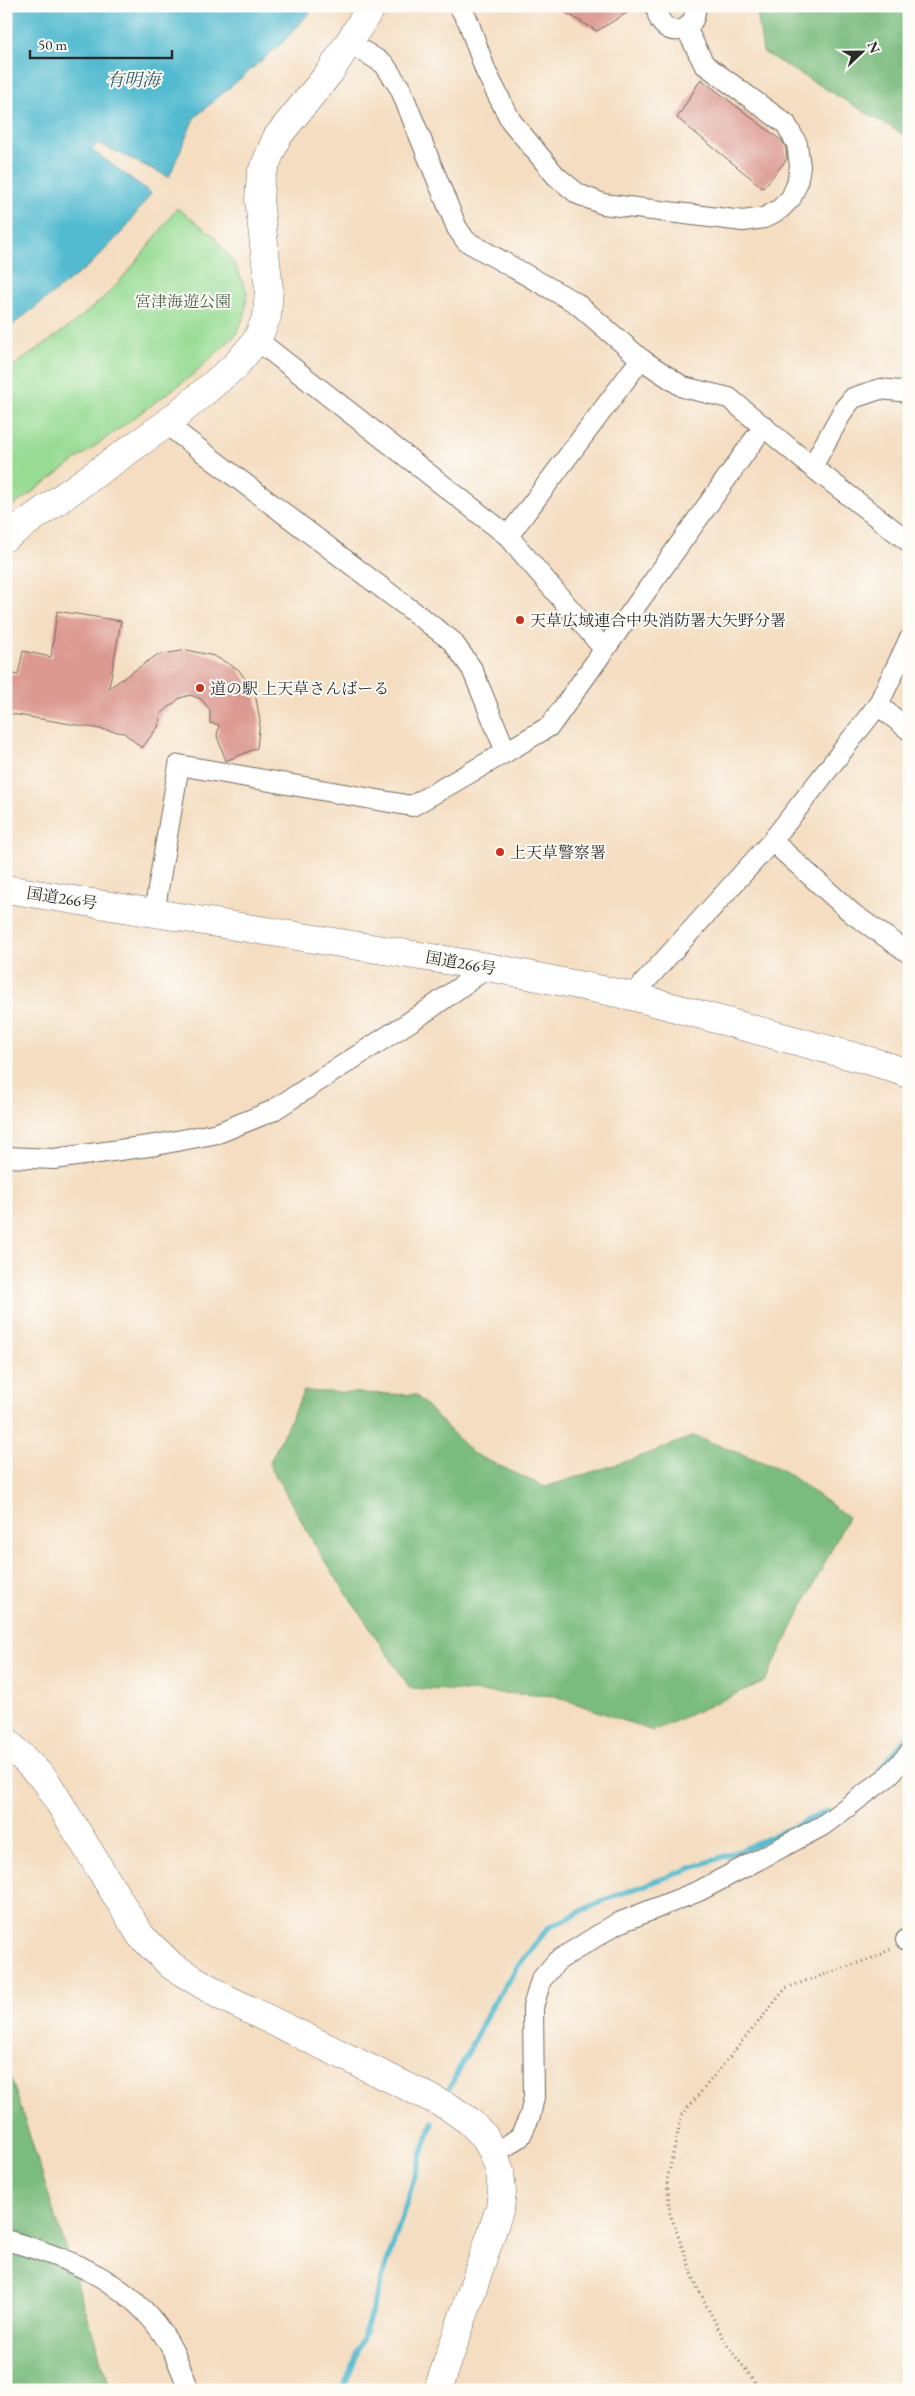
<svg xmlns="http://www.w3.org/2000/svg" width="915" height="2396" viewBox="0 0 915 2396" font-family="'EB Garamond','Noto Serif JP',serif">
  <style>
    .green { fill: #98dc94; stroke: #628460 }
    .forest { fill: #7abc7e; stroke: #527454 }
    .water { fill: #52bbd0; stroke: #3e737e }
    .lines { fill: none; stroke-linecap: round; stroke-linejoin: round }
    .stream { stroke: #52bbd0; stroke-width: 5.5 }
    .building { fill: #db9991 }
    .street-casing { stroke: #71695f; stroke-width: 22 }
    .secondary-casing { stroke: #71695f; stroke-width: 29 }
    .highway-casing { stroke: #71695f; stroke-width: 29 }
    .path { stroke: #71695f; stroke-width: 3; stroke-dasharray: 1 4; stroke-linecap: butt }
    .street { stroke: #fff; stroke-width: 20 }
    .secondary { stroke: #fff; stroke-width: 28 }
    .highway { stroke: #fff; stroke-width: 28 }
    .poi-dot { fill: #c8321e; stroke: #fdfcf7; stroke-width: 2 }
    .labels { text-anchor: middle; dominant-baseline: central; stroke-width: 4; stroke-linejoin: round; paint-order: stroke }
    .park-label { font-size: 16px; fill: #4c604a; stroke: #fdfcf7 }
    .poi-label { font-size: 16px; fill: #2b2b2b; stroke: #fdfcf7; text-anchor: start }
    .street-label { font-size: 16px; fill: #2b2b2b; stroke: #fdfcf7 }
    .water-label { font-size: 18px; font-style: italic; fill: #395d65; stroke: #fdfcf7 }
  </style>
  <rect width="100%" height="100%" fill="#fdfcf7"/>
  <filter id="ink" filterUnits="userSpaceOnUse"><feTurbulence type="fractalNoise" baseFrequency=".02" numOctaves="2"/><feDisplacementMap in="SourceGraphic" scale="10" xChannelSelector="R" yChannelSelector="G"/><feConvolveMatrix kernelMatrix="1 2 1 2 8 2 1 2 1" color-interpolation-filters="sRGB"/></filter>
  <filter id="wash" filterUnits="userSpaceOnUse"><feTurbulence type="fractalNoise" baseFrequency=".0096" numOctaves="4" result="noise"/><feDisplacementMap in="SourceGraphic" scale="20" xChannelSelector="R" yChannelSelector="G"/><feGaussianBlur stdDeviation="1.12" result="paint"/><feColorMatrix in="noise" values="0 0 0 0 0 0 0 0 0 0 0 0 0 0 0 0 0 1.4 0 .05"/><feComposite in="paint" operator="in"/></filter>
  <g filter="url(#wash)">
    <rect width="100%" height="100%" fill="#f4ddc0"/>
    <path class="green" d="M177 208 213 235 235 265 247 292 245 315 235 336 190 377 6 511V371C39 348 74 325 104 297 132 270 154 239 177 208Z"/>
    <g class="forest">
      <polygon points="756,6 909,6 909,138 763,52"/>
      <polygon points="304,1391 416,1395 472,1453 545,1487 639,1457 694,1436 781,1469 848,1517 765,1681 653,1731 555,1696 410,1688 322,1557 269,1464"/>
      <polygon points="6,2062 111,2390 6,2390"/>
    </g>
    <polygon class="water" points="6,6 316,6 282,43 194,118 169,177 98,143 92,150 151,193 124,230 92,263 6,330"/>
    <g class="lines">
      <g class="stream">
        <polyline points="878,1772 909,1735"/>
        <polyline points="450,2087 491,2007 518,1966 548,1928 604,1900 744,1849 828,1811"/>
        <polyline points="343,2390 367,2326 432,2122"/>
      </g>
    </g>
    <g id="blocks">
      <g class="building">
        <polygon points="554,6 638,6 597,31"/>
        <polygon points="701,79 782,141 786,148 787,159 763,188 677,118"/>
        <polygon points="57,611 121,621 109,688 157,655 187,650 214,656 238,669 255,693 260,721 257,748 226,761 217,736 219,725 210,723 210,710 201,699 190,695 180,698 161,714 158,727 142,748 124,733 6,713 6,673 18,675 23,651 51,657"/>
      </g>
    </g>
  </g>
  <g filter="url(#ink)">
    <use href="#blocks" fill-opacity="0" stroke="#71695f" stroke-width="1"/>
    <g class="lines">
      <defs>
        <g id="street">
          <polyline points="459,6 468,21 486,72 511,121 556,176 578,194 603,204 743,221 764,218 780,209 791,198 797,184 800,166 797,144 786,124 704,64 686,28"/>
          <path d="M657 6C656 39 698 38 695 6"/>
          <polyline points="350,43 384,64 400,88 457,228 466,241 576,303 641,359 683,387 729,398 812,467 909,542"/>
          <polyline points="257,340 508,536 604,649"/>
          <polyline points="166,424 452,641 472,669 506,752"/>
          <polyline points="812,467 844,409 853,398 880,389 909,392"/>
          <polyline points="508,536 641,359"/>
          <polyline points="878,705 909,730"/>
          <polyline points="772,841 853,914 909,953"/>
          <polyline points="154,913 179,765 412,806 506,752 550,726 764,426"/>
          <polyline points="632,996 772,841 878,705 909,640"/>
          <polyline points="6,1157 54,1159 156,1145 218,1133 272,1111 428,1010 488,967"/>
          <polyline points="906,1940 909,1938"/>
          <polyline points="494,2154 520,2137 530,2116 534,2097 533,2007 541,1980 557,1961 616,1924 699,1891 822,1826 886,1778 909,1754"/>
          <path d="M6 2240C73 2259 139 2285 173 2351 179 2363 184 2377 189 2390"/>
        </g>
        <g id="secondary">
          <polyline points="6,537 166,424 235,366 257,340 267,316 269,289 259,200 261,175 277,137 330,72 372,6"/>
          <polyline points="6,1741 46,1781 141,1936 172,1966 223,1997 449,2107 469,2121 484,2136 494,2154 500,2172 502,2192 500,2208 438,2390"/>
        </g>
        <polyline id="highway" points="6,889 488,967 632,996 881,1064 909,1074"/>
      </defs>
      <use href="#street" class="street-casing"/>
      <use href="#secondary" class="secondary-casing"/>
      <use href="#highway" class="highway-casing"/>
      <polyline class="path" points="761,2390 727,2345 697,2287 670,2214 667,2180 682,2115 786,1988 878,1956 890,1949"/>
      <use href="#street" class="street"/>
      <use href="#secondary" class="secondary"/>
      <use href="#highway" class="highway"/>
    </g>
  </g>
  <g class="poi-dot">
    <circle cx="520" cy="620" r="5"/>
    <circle cx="200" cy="688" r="5"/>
    <circle cx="500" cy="852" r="5"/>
  </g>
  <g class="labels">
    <g class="park-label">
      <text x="183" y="301">宮津海遊公園</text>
    </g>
    <g class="poi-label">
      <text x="530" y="620">天草広域連合中央消防署大矢野分署</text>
      <text x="210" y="688">道の駅 上天草さんばーる</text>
      <text x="510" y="852">上天草警察署</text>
    </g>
    <g class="street-label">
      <text transform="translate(62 898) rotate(9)">国道266号</text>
      <text transform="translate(461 963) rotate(10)">国道266号</text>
    </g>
    <g class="water-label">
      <text x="133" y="79">有明海</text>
    </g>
  </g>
  <rect width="915" height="2396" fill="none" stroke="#fdfcf7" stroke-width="25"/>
  <g transform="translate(862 52) rotate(68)" stroke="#fdfcf7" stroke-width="4" paint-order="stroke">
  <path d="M0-4L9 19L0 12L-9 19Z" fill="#2b2b2b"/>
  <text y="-8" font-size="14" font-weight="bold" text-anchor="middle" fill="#2b2b2b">N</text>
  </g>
  <path d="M30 50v8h142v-8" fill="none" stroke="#2b2b2b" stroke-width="2.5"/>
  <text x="38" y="50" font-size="15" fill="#2b2b2b" stroke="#fdfcf7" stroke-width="4" paint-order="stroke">50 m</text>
</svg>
